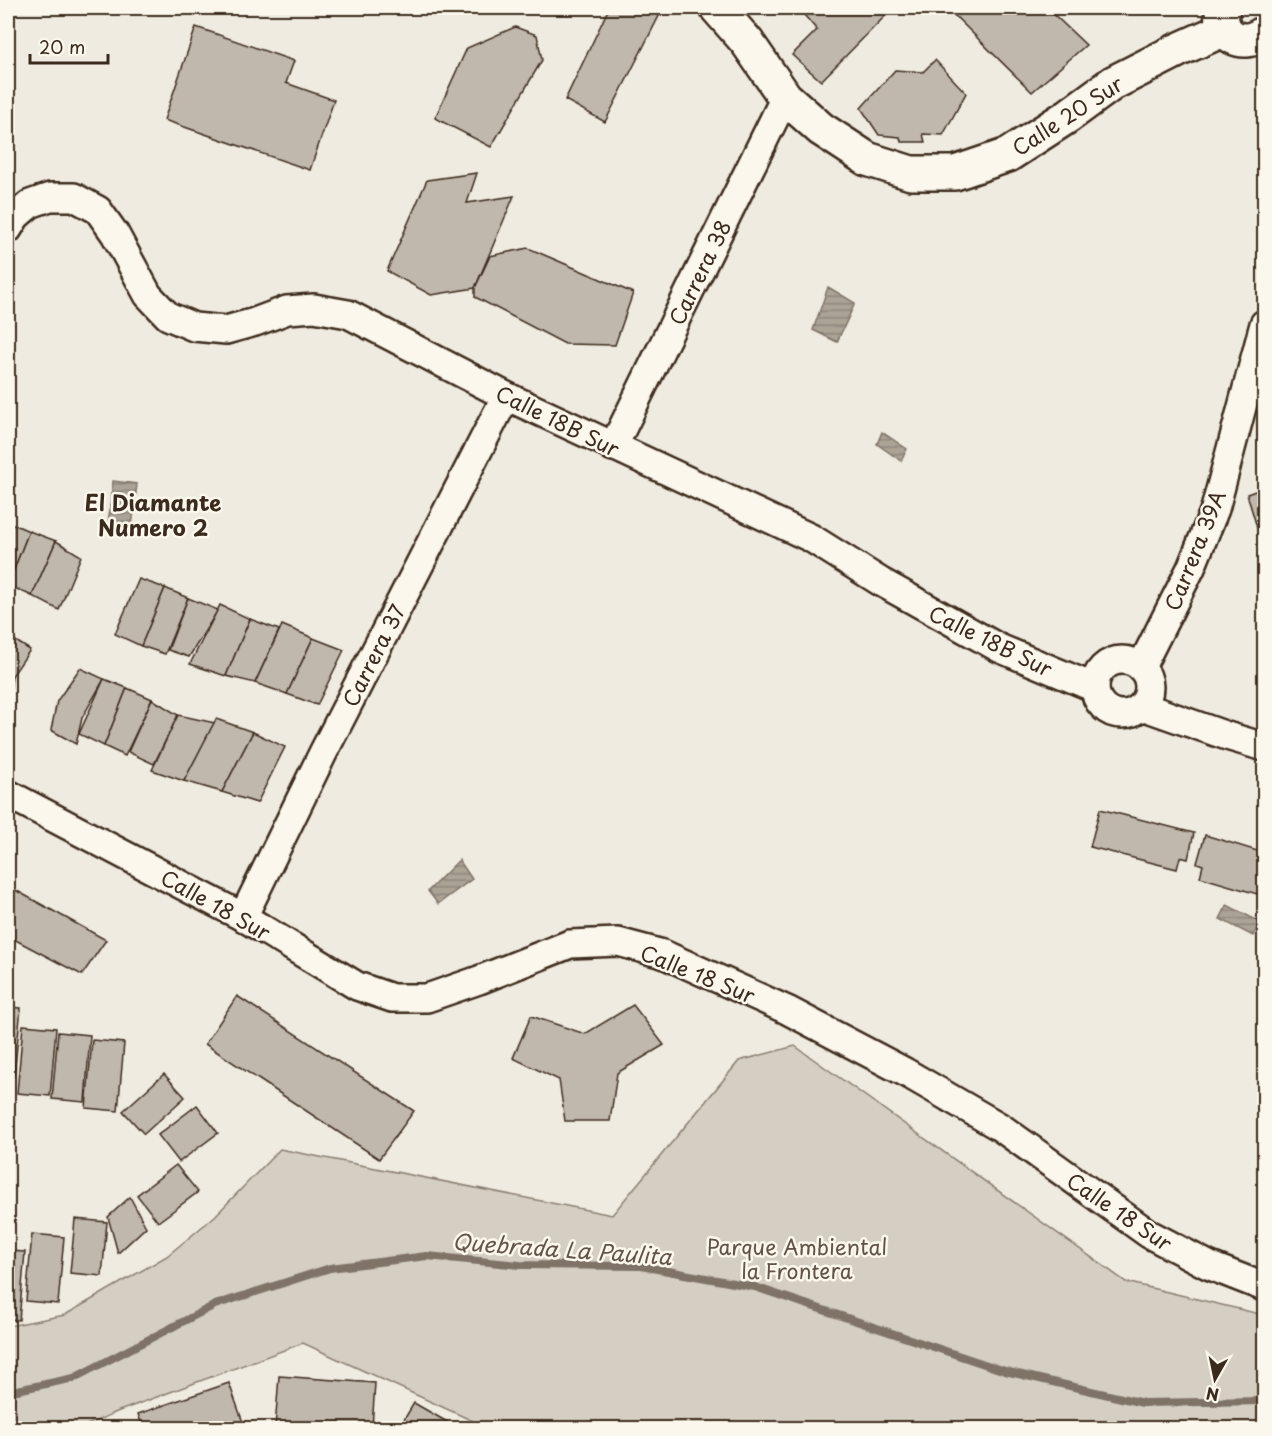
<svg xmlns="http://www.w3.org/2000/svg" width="1272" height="1436" viewBox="0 0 1272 1436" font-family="'Playpen Sans',sans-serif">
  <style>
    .green { fill: #d5cec3; stroke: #887c70; stroke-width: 1.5 }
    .water { fill: url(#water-rules); stroke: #7f7367; stroke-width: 1.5 }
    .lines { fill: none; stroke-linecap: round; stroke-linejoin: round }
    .stream { stroke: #7f7367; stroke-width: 8 }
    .building { fill: #c0b8ad; stroke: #3b2a1e; stroke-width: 1.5 }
    .street-casing { stroke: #3b2a1e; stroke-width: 32 }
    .secondary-casing { stroke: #3b2a1e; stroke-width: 38 }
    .street { stroke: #fbf7ec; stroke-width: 27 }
    .secondary { stroke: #fbf7ec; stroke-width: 33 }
    .labels { text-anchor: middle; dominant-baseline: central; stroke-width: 5; stroke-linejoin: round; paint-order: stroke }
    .street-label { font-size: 21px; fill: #3b2a1e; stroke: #fbf7ec }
    .park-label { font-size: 21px; fill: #625347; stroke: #fbf7ec }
    .neighbourhood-label { font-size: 22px; font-weight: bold; fill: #3b2a1e; stroke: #fbf7ec }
    .water-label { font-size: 22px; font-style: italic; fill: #635448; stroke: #fbf7ec }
  </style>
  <defs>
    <pattern id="water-rules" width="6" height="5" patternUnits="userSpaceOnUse" patternTransform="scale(1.5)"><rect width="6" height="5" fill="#aca397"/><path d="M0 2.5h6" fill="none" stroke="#8d857b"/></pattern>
  </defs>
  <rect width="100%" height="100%" fill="#f0ebe0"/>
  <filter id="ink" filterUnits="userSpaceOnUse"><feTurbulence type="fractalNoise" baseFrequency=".0167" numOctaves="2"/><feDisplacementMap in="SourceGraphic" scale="12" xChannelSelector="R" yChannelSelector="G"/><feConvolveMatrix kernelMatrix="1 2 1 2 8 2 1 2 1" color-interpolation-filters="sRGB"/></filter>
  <g filter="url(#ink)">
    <polygon class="green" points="795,1046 1126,1282 1264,1315 1264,1428 488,1428 303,1343 119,1411 80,1428 8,1428 8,1326 65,1315 167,1256 215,1216 280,1149 612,1215 739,1061"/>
    <g class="water">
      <polygon points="828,287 855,303 837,342 813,330"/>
      <polygon points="882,432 907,449 901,461 877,444"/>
      <polygon points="113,481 137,484 132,527 108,524"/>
      <polygon points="459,860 472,879 438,904 428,891"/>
      <polygon points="1227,905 1260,922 1253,936 1220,919"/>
    </g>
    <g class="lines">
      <polyline class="stream" points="8,1392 74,1378 215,1305 330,1268 427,1256 520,1265 641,1266 755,1287 1005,1371 1143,1403 1264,1401"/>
    </g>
    <g class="building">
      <polygon points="609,8 647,8 660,14 605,122 565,100"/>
      <polygon points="813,8 893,8 821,81 792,55 817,30 805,16"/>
      <polygon points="951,8 1047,8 1086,45 1032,92 949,10"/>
      <polygon points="196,27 294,61 286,83 334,100 310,170 164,120"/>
      <polygon points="515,27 537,35 542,60 491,147 435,118 467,48"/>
      <polygon points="935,60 966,93 943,135 923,134 925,142 901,142 900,137 879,135 861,108 895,70 923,72"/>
      <polygon points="477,173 467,203 514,196 475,288 431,295 387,271 427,180"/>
      <polygon points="528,248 633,293 615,345 565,344 475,297 475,288 490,256"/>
      <polygon points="1264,488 1264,529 1258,531 1247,494"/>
      <polygon points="8,522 29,531 8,585"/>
      <polygon points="29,531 56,541 32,596 8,585"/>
      <polygon points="56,541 81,556 59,610 32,596"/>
      <polygon points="139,579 165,588 141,646 115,634"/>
      <polygon points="165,588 188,598 165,654 141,646"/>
      <polygon points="188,598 218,610 189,657 168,650"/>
      <polygon points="220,605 250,619 226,676 190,664"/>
      <polygon points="250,619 279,630 255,683 226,676"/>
      <polygon points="282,625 313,638 287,694 255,683"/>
      <polygon points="8,636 30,650 12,676 9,702 8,701"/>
      <polygon points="313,638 344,650 317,705 287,694"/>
      <polygon points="80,668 104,679 82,718 76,744 51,730 57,701"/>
      <polygon points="104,679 127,688 104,746 79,734"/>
      <polygon points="127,688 152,699 125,756 104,746"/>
      <polygon points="152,699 178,715 154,764 128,752"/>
      <polygon points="178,715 215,723 184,781 152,770"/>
      <polygon points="216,719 253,732 222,792 184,781"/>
      <polygon points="253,732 285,747 257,803 222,792"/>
      <polygon points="1100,809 1194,833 1188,859 1180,857 1177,869 1090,847"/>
      <polygon points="1205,835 1264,853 1264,896 1200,877 1203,865 1197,863"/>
      <polygon points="8,886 106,940 82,975 8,936"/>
      <polygon points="237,996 414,1111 379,1159 205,1044"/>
      <polygon points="633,1005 664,1045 617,1073 610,1121 565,1121 559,1080 513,1058 531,1016 585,1034"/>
      <polygon points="8,1007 21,1008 14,1076 8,1075"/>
      <polygon points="23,1025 56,1028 50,1096 17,1093"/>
      <polygon points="58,1032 90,1035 85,1102 52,1099"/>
      <polygon points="92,1040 124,1043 118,1111 86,1108"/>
      <polygon points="164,1074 185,1097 144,1134 123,1111"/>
      <polygon points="197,1105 218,1133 179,1162 158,1135"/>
      <polygon points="176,1165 198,1192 158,1222 137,1195"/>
      <polygon points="130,1197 146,1227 118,1253 108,1217"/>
      <polygon points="75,1219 107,1222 102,1276 70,1273"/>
      <polygon points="32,1234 64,1237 58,1304 26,1301"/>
      <polygon points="8,1251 25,1252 19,1320 8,1319"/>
      <polygon points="279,1376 375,1383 372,1428 275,1428"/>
      <polygon points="229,1383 245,1428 143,1428 138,1414"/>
      <polygon points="414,1403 456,1427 455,1428 399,1428"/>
    </g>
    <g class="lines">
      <defs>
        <g id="street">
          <polyline points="8,229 16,216 30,204 50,197 74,197 98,210 115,234 148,295 168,316 194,327 226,330 255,322 287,310 314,308 348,314 506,396 811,538 881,582 999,648 1095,688"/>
          <polyline points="613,447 785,97"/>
          <circle cx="1122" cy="687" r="27"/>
          <polyline points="1141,667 1191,568 1215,509 1264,324"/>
          <polyline points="1142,706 1227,736 1264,747"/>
          <polyline points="8,794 243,917 357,986 392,998 427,998 479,980 570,944 618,942 663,954 787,1010 905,1072 1000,1127 1149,1234 1208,1265 1264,1287"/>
          <polyline points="243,917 323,753 506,396"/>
        </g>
        <g id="secondary">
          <polyline points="717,8 747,42 785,97 821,129 867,159 911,173 955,173 1008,155 1068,116 1113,83 1178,50 1225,29"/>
          <path d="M1223 9C1215 36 1244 49 1264 33"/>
        </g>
      </defs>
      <use href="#street" class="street-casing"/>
      <use href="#secondary" class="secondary-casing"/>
      <use href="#street" class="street"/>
      <use href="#secondary" class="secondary"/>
    </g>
  </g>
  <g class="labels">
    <g class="street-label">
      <text transform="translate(1067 115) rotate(-33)">Calle 20 Sur</text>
      <text transform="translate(699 272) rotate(-64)">Carrera 38</text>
      <text transform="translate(558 420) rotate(26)">Calle 18B Sur</text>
      <text transform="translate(1194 550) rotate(-68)">Carrera 39A</text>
      <text transform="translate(991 640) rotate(26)">Calle 18B Sur</text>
      <text transform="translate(373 655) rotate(-63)">Carrera 37</text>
      <text transform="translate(216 904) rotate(29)">Calle 18 Sur</text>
      <text transform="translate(698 973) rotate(22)">Calle 18 Sur</text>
      <text transform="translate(1120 1211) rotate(34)">Calle 18 Sur</text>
    </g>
    <g class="park-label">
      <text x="797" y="1246">Parque Ambiental<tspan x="797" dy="24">la Frontera</tspan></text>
    </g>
    <g class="neighbourhood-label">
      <text x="153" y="501">El Diamante<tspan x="153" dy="25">Numero 2</tspan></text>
    </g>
    <g class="water-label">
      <text transform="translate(562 1248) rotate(4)">Quebrada La Paulita</text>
    </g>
  </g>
  <rect width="1272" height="1436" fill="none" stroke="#fbf7ec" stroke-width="30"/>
  <rect x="15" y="15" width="1242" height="1406" fill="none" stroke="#3b2a1e" stroke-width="2" filter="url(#ink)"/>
  <g transform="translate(1215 1379) rotate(189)" stroke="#fbf7ec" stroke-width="4.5" paint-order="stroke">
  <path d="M0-4.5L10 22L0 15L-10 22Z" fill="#3b2a1e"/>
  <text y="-9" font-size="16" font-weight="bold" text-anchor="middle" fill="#3b2a1e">N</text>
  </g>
  <path d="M30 54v9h78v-9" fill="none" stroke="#3b2a1e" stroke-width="3"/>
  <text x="39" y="54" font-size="18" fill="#3b2a1e" stroke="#fbf7ec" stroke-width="4.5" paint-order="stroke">20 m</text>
</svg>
